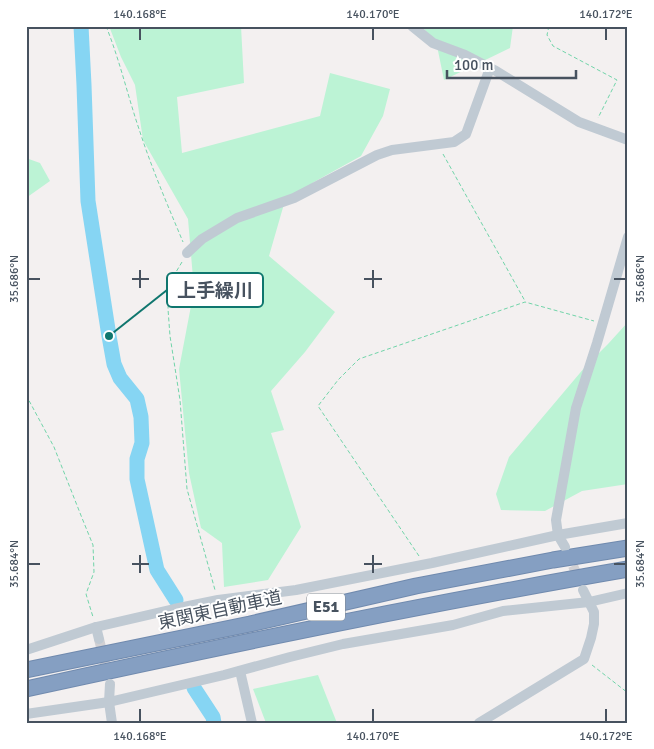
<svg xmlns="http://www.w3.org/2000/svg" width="654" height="749" viewBox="0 0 654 749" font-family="Signika,'Noto Sans JP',sans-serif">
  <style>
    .green { fill: #bcf3d5 }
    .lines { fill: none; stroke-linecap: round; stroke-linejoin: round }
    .river { stroke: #86d5f3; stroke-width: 15 }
    .minor-tunnel { stroke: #d1d0d3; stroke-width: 10; stroke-dasharray: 10 5; stroke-linecap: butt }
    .highway-casing { stroke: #708aae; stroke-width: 17 }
    .path { stroke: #71d4a9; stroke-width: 1; stroke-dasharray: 4 2.5; stroke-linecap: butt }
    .minor { stroke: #c0cad3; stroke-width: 10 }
    .highway { stroke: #859fc2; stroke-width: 15 }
    .ticks { fill: none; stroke: #47525f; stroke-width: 2 }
    .labels { text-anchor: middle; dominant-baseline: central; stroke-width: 4; stroke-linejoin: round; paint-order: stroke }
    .shield { fill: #fff; stroke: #7e868f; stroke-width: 1 }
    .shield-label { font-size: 16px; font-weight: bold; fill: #47525f }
    .street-label { font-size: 18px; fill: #47525f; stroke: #fff }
    .leader { fill: none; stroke: #0f766e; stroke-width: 2 }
    .callout-dot { fill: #0f766e; stroke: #fff; stroke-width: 2 }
    .callout { fill: #fff; stroke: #0f766e; stroke-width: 2 }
    .callout-label { font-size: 19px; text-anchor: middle; font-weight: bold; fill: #47525f }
    .neatline { fill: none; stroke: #47525f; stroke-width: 2 }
    .ticks-label { font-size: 12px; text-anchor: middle; fill: #47525f }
  </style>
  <rect width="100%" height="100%" fill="#f3f0f0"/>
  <g class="green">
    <polygon points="109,26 241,26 244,83 177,97 182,153 320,116 330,73 390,89 383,116 361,156 314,182 284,204 269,256 335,312 305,352 271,391 284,430 271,433 301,527 268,580 224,587 222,543 201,528 189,473 179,369 194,290 188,219 143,140 135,85 121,57"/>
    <polygon points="421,26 513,26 510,48 444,80 436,41"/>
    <polygon points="26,158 40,163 50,181 26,198"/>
    <polygon points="628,322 628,484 582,491 545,511 501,510 496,494 509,457 585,367 608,344"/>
    <polygon points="318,675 337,723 266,723 253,689"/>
  </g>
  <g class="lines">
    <g class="river">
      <polyline points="81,26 84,85 88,201 109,336 114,364 120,378 137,399 141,417 142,443 137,459 137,479 157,570 176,600"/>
      <polyline points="194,688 213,717 214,723"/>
    </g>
    <g class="minor-tunnel">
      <polyline points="567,552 580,582"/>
      <polyline points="99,639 110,684"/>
    </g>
    <defs>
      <g id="highway">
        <polyline points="26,670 250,624 416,586 553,560 628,548"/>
        <path d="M26 689C226 645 426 604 628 569"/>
      </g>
    </defs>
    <use href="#highway" class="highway-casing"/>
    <g class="path">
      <path d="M106 26C120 61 128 97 140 132 152 169 168 206 183 242"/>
      <polyline points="549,26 547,35 553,46 617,80 598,118"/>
      <polyline points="443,154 525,301"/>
      <polyline points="182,262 173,277 169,293 168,309 170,336 180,400 187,489 215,590"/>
      <polyline points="26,395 54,447 82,518 93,545 94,572 86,594 93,617"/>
      <polyline points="419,556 318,406 338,380 359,359 525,302 594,321"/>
      <polyline points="592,665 628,693"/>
    </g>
    <g class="minor">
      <polyline points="412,26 433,43 465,55 496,71 579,122 628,140"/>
      <polyline points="187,253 202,239 237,218 294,198 377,155 392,150 454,142 466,134 490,68"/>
      <polyline points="565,547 558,535 556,520 576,408 597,343 628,237"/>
      <polyline points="96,627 99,639"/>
      <polyline points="26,650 96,627 174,609 218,600 296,590 432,563 558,535 628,523"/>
      <polyline points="240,671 252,723"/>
      <polyline points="110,684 109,702 112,723"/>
      <polyline points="26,714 109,702 224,675 290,657 343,644 453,625 503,611 589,602 628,593"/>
      <polyline points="479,723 584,659 591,638 594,624 594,612 583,590"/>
    </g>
    <use href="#highway" class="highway"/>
  </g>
  <path class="ticks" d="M140 28V40M373 28V40M606 28V40M140 270V288M373 270V288M28 279H40M132 279H149M364 279H382M614 279H626M140 555V573M373 555V573M28 564H40M132 564H149M364 564H382M614 564H626M140 709V722M373 709V722M606 709V722"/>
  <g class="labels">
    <rect class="shield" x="307" y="593.5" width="38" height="27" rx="4"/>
    <g class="shield-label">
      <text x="326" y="607">E51</text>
    </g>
    <g class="street-label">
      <text transform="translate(220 610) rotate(-12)">東関東自動車道</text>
    </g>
  </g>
  <path class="leader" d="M109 336L167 290"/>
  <circle class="callout-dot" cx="109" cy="336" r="5"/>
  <rect class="callout" x="167" y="273" width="96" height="34" rx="5"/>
  <g class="callout-label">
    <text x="215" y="297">上手繰川</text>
  </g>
  <rect width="654" height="749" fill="none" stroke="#ffffff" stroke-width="55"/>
  <path d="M447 70v8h129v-8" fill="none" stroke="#47525f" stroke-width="2.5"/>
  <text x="454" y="70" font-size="15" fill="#47525f" stroke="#ffffff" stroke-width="4" paint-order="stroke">100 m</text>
  <rect x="28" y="28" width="598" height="694" class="neatline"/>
  <g class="ticks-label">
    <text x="140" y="18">140.168°E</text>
    <text x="373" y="18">140.170°E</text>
    <text x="606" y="18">140.172°E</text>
    <text transform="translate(14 279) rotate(-90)" y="4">35.686°N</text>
    <text transform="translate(640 279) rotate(-90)" y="4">35.686°N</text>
    <text transform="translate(14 564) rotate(-90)" y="4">35.684°N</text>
    <text transform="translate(640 564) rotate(-90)" y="4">35.684°N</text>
    <text x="140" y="740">140.168°E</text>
    <text x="373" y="740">140.170°E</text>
    <text x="606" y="740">140.172°E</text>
  </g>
</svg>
